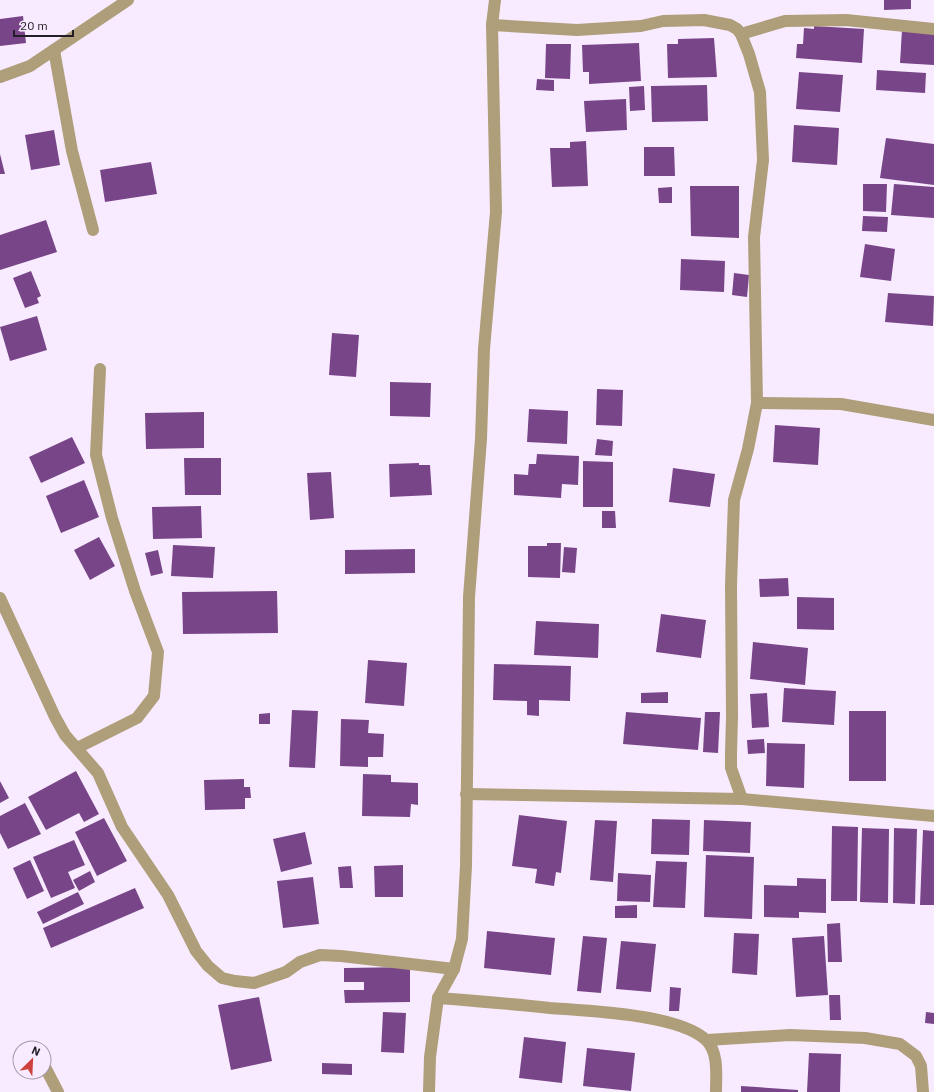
<svg xmlns="http://www.w3.org/2000/svg" width="934" height="1092" viewBox="0 0 934 1092" font-family="'IBM Plex Sans',sans-serif">
  <style>
    .building { fill: #784589 }
    .lines { fill: none; stroke-linecap: round; stroke-linejoin: round }
    .minor { stroke: #af9e7a; stroke-width: 12 }
  </style>
  <rect width="100%" height="100%" fill="#f9ebff"/>
  <g class="building">
    <polygon points="884,0 911,0 911,9 884,10"/>
    <polygon points="23,16 26,43 0,46 0,19"/>
    <polygon points="814,26 864,29 862,63 796,58 797,44 803,44 804,28 814,29"/>
    <polygon points="902,30 934,33 934,65 900,63"/>
    <polygon points="714,38 717,77 668,78 667,44 678,44 678,39"/>
    <polygon points="639,43 641,81 589,84 589,72 583,72 582,45"/>
    <polygon points="546,44 571,44 570,79 545,78"/>
    <polygon points="877,70 926,73 925,93 876,90"/>
    <polygon points="799,72 843,75 840,112 796,109"/>
    <polygon points="537,79 554,80 554,91 536,90"/>
    <polygon points="707,85 708,121 652,122 651,86"/>
    <polygon points="644,86 645,110 630,111 629,87"/>
    <polygon points="626,99 627,130 586,132 584,101"/>
    <polygon points="794,125 839,128 837,165 792,162"/>
    <polygon points="54,130 60,165 31,170 25,135"/>
    <polygon points="886,138 934,144 934,185 880,178"/>
    <polygon points="586,141 588,186 552,187 550,148 570,148 570,142"/>
    <polygon points="644,147 674,147 675,176 644,176"/>
    <polygon points="0,154 5,174 0,174"/>
    <polygon points="151,162 157,194 105,202 100,170"/>
    <polygon points="863,184 887,184 886,212 863,211"/>
    <polygon points="894,184 934,187 934,218 891,215"/>
    <polygon points="690,186 739,186 739,238 691,236"/>
    <polygon points="672,187 672,203 659,203 658,188"/>
    <polygon points="863,216 888,217 887,232 862,231"/>
    <polygon points="46,220 57,252 0,270 0,235"/>
    <polygon points="865,244 895,249 891,281 860,277"/>
    <polygon points="681,259 725,261 724,292 680,290"/>
    <polygon points="31,271 41,296 37,298 39,303 25,308 13,278"/>
    <polygon points="734,273 749,275 747,297 732,295"/>
    <polygon points="888,293 934,296 933,326 885,322"/>
    <polygon points="37,316 47,350 10,361 0,327"/>
    <polygon points="332,333 359,335 356,377 329,375"/>
    <polygon points="390,382 431,383 430,417 390,416"/>
    <polygon points="597,389 623,390 622,426 596,425"/>
    <polygon points="529,409 568,411 567,444 527,442"/>
    <polygon points="204,412 204,448 146,449 145,413"/>
    <polygon points="775,425 820,428 818,465 773,462"/>
    <polygon points="72,437 85,463 41,483 29,457"/>
    <polygon points="597,439 613,441 612,456 595,455"/>
    <polygon points="537,454 579,456 578,485 562,484 561,498 514,495 514,474 528,475 529,464 536,464"/>
    <polygon points="184,458 221,458 221,495 185,495"/>
    <polygon points="583,461 613,462 613,507 583,507"/>
    <polygon points="419,463 419,465 430,465 432,495 390,497 389,464"/>
    <polygon points="673,468 715,474 710,507 669,502"/>
    <polygon points="331,472 334,518 310,520 307,473"/>
    <polygon points="84,480 99,517 61,533 46,496"/>
    <polygon points="201,506 202,538 153,539 152,507"/>
    <polygon points="602,511 615,511 616,528 602,528"/>
    <polygon points="99,537 115,566 90,580 74,550"/>
    <polygon points="547,543 561,543 560,578 528,577 528,546 547,546"/>
    <polygon points="173,545 215,547 213,578 171,576"/>
    <polygon points="564,547 577,548 575,573 562,572"/>
    <polygon points="415,549 415,573 345,574 345,550"/>
    <polygon points="158,550 163,573 151,576 145,553"/>
    <polygon points="788,578 789,596 760,597 759,579"/>
    <polygon points="277,591 278,633 183,634 182,592"/>
    <polygon points="797,597 834,598 834,630 797,629"/>
    <polygon points="661,614 706,620 701,658 656,652"/>
    <polygon points="536,621 599,624 598,658 534,655"/>
    <polygon points="753,642 808,648 805,685 750,679"/>
    <polygon points="368,660 407,663 404,706 365,703"/>
    <polygon points="494,664 571,666 570,701 539,700 539,716 527,715 527,701 493,700"/>
    <polygon points="784,688 836,691 834,725 782,722"/>
    <polygon points="668,692 668,703 641,703 641,693"/>
    <polygon points="767,693 769,727 752,728 750,694"/>
    <polygon points="292,710 318,711 315,768 289,767"/>
    <rect x="849" y="711" width="37" height="70"/>
    <polygon points="626,712 701,718 698,750 623,744"/>
    <polygon points="705,712 720,712 718,753 703,752"/>
    <polygon points="270,713 270,724 259,724 259,714"/>
    <polygon points="341,719 369,720 368,733 384,734 383,757 368,757 368,767 340,766"/>
    <polygon points="764,739 765,753 748,754 747,740"/>
    <polygon points="767,743 805,744 804,788 766,786"/>
    <polygon points="76,771 99,814 84,822 79,813 46,830 28,797"/>
    <polygon points="363,774 391,775 391,782 418,783 418,805 411,804 410,817 362,816"/>
    <polygon points="244,779 244,787 250,787 251,798 245,798 245,809 205,810 204,780"/>
    <polygon points="0,781 9,798 0,803"/>
    <polygon points="25,803 41,834 8,849 0,833 0,816"/>
    <polygon points="519,815 567,821 561,873 556,872 554,886 535,883 537,869 512,866"/>
    <polygon points="104,818 127,861 97,876 75,832"/>
    <polygon points="652,819 690,820 689,855 651,854"/>
    <polygon points="595,820 617,821 613,882 590,880"/>
    <polygon points="704,820 751,822 750,853 703,851"/>
    <polygon points="832,826 858,827 857,901 831,901"/>
    <polygon points="862,828 889,829 888,903 860,902"/>
    <polygon points="894,828 917,829 915,904 893,903"/>
    <polygon points="923,830 934,831 934,905 920,905"/>
    <polygon points="305,832 312,864 281,872 273,839"/>
    <polygon points="74,840 85,865 68,872 75,888 51,898 33,857"/>
    <polygon points="706,855 754,857 752,919 704,917"/>
    <polygon points="30,860 44,891 27,899 13,868"/>
    <polygon points="656,861 687,862 685,908 653,907"/>
    <polygon points="403,865 403,897 375,897 374,866"/>
    <polygon points="351,866 353,888 340,888 338,867"/>
    <polygon points="90,871 95,882 79,891 73,880"/>
    <polygon points="618,873 651,875 650,902 617,901"/>
    <polygon points="313,877 319,924 283,928 277,881"/>
    <polygon points="797,878 826,879 826,913 799,912 799,918 764,917 764,885 797,886"/>
    <polygon points="135,888 144,908 51,948 43,928"/>
    <polygon points="78,892 84,904 43,924 37,912"/>
    <polygon points="637,905 637,918 615,918 615,906"/>
    <polygon points="840,923 842,962 828,962 827,924"/>
    <polygon points="487,931 555,938 551,975 484,968"/>
    <polygon points="734,933 759,934 757,975 732,973"/>
    <polygon points="583,936 607,938 601,993 577,991"/>
    <polygon points="824,936 828,995 796,997 792,938"/>
    <polygon points="621,941 656,944 651,992 616,989"/>
    <polygon points="410,967 410,1002 345,1003 344,990 364,990 364,982 344,982 344,968"/>
    <polygon points="670,987 681,988 679,1011 669,1011"/>
    <polygon points="829,995 840,995 841,1020 830,1020"/>
    <polygon points="259,997 272,1061 231,1070 218,1005"/>
    <polygon points="383,1012 406,1013 404,1053 381,1052"/>
    <polygon points="926,1012 934,1013 934,1024 925,1023"/>
    <polygon points="524,1037 566,1042 562,1083 519,1078"/>
    <polygon points="587,1048 635,1053 631,1091 583,1086"/>
    <polygon points="809,1053 841,1054 840,1092 807,1092"/>
    <polygon points="322,1063 352,1064 352,1075 322,1074"/>
    <polygon points="741,1086 798,1090 798,1092 741,1092"/>
  </g>
  <g class="lines">
    <g class="minor">
      <polyline points="492,25 577,30 641,26 663,21 704,20 730,25 737,29 741,34 749,54 760,92 763,160 754,237 757,403 748,449 734,500 731,585 732,716 731,754 731,768 742,799"/>
      <polyline points="741,34 785,21 846,20 934,29"/>
      <polyline points="54,50 72,151 93,230"/>
      <polyline points="0,77 30,66 128,0"/>
      <polyline points="757,403 841,404 934,420"/>
      <polyline points="0,598 55,717 65,735 98,773 122,827 168,895 196,951 208,966 222,978 235,981 254,983 286,972 300,962 320,955 341,956 454,969"/>
      <polyline points="77,748 137,718 154,696 158,652 135,591 112,518 96,455 100,369"/>
      <polyline points="466,794 742,799 934,816"/>
      <path d="M438 998C476 1001 513 1004 550 1008 588 1011 679 1014 706 1040 719 1052 716 1076 716 1092"/>
      <polyline points="707,1040 790,1035 865,1038 900,1044 916,1056 921,1066 923,1092"/>
      <polyline points="45,1067 58,1092"/>
      <polyline points="429,1092 430,1057 438,998 454,969 462,939 466,866 469,597 481,439 484,349 496,212 492,25 495,0"/>
    </g>
  </g>
  <g transform="translate(32 1060) rotate(24)"><circle r="19" fill="#f9ebff" stroke="#a399a8"/>
  <path d="M0-3L7 15L0 10L-7 15Z" fill="#ce403c"/>
  <text y="-6" font-size="11" font-weight="bold" text-anchor="middle" fill="#231e25">N</text>
  </g>
  <path d="M14 30v6h59v-6" fill="none" stroke="#231e25" stroke-width="2"/>
  <text x="20" y="30" font-size="12" fill="#231e25" stroke="#f9ebff" stroke-width="3" paint-order="stroke">20 m</text>
</svg>
